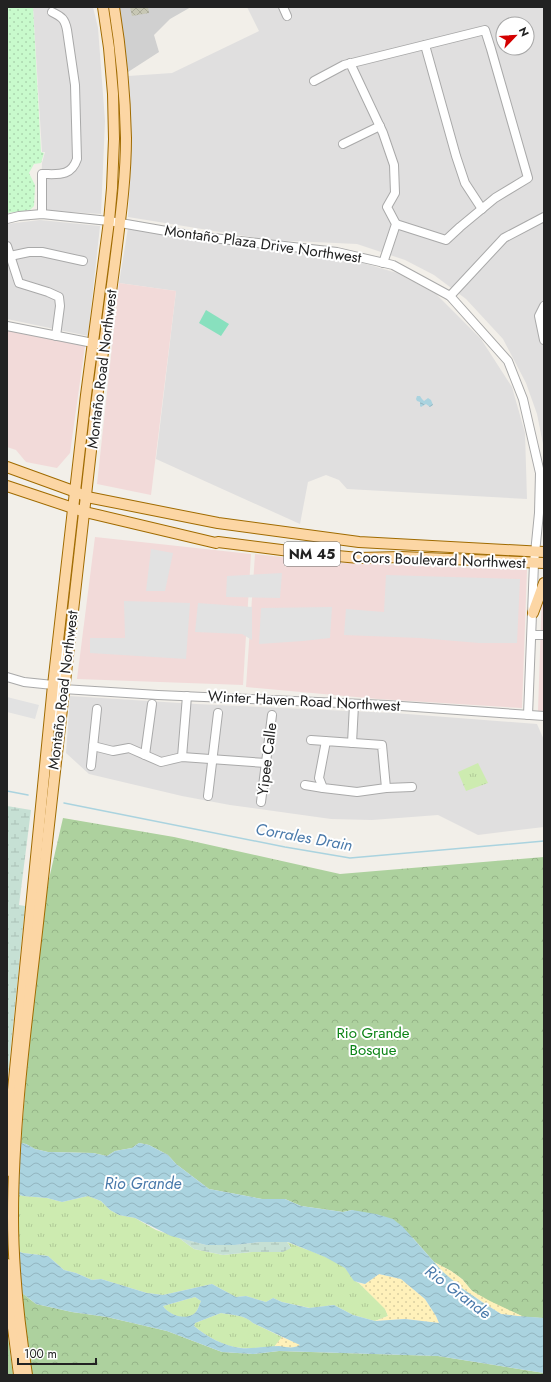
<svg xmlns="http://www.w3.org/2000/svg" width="551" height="1382" viewBox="0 0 551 1382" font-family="Jost,sans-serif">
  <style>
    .residential { fill: #e0dfdf; fill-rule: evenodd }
    .commercial { fill: #f2dad9 }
    .religious { fill: #d0d0d0 }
    .construction { fill: url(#construction-cross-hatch) }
    .grass { fill: url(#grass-tufts) }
    .forest { fill: url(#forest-crowns) }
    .wetland { fill: url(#wetland-marsh) }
    .sand { fill: url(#sand-dots) }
    .park { fill: url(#park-dots) }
    .pitch { fill: #88e0be }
    .parking { fill: #e2e2e2 }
    .water { fill: url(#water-waves); fill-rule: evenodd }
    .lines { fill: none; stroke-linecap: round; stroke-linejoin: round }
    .stream { stroke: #aad3df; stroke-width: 1.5 }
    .minor-casing { stroke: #a9a9a9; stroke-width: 10 }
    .major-casing { stroke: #a06b00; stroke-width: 12 }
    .minor { stroke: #fff; stroke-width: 8 }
    .major { stroke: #fcd6a4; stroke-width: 10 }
    .labels { text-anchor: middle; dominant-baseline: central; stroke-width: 4; stroke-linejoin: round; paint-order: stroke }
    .shield { fill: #fff; stroke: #646464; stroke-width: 1 }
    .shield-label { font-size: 14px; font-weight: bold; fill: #222 }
    .street-label { font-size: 15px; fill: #222; stroke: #fff }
    .park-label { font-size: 15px; fill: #0c8416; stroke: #fff }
    .water-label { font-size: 16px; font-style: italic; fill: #4a7aab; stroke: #fff }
  </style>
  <defs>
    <pattern id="construction-cross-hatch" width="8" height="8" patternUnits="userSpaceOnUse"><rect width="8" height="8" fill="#c7c7b4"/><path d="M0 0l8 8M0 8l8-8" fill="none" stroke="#abab9a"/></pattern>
    <pattern id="grass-tufts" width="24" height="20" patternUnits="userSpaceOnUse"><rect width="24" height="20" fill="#cdebb0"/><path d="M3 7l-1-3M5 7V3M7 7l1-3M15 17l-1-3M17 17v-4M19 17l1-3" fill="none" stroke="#b0c997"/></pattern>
    <pattern id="forest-crowns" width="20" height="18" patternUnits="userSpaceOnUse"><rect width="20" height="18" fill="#add19e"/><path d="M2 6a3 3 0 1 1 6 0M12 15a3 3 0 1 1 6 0" fill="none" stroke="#95b388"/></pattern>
    <pattern id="wetland-marsh" width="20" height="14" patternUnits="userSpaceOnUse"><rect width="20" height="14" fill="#c6e0d4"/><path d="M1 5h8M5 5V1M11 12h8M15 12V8" fill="none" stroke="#aac0b6"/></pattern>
    <pattern id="sand-dots" width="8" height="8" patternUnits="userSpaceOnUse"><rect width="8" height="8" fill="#fff1ba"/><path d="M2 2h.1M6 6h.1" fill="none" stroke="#dacea0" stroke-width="1.8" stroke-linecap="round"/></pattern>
    <pattern id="park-dots" width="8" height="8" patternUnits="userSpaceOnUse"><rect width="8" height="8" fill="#c8facc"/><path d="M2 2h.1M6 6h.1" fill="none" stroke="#acd6af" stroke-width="1.8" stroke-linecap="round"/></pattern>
    <pattern id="water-waves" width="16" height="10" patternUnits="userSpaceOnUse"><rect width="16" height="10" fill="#aad3df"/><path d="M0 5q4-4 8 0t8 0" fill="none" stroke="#92b5bf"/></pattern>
  </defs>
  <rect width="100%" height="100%" fill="#f2efe9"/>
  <g class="residential">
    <polygon points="33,7 93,7 98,28 105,121 101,214 40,210 42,163 45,152 42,152"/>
    <path d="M247 7H544V449L537 414 526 383 503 339 466 299 434 275 405 260 357 244 270 240 128 217 131 157 128 76 172 73 259 31ZM503 24H527V48H503Z"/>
    <polygon points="40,220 100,226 88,336 7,319 7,224"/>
    <polygon points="128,228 353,260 397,273 436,294 481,339 512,387 525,433 527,499 347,489 339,480 326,475 308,482 300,524 156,459 176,291 119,283"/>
    <polygon points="70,696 196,704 394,713 537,724 544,740 544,827 478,835 438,815 372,820 331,819 230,805 182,796 89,774 66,753"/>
  </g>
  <g class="commercial">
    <polygon points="119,283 176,291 151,495 97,484"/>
    <polygon points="7,330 85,346 70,453 57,468 26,462 16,450 7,447"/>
    <polygon points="95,537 251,554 243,685 77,679"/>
    <polygon points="255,554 325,562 527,570 522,708 378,699 246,687"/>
    <polygon points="544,587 544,711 538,711 542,591"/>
  </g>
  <polygon class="religious" points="119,7 191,7 170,19 154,35 159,52 128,72"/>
  <polygon class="construction" points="130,7 148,7 149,13 132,16"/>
  <g class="grass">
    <polygon points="478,763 488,783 466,791 458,772"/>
    <path d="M7 1191 23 1196 47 1198 62 1202 88 1196 101 1201 110 1210 119 1215 135 1218 156 1230 179 1238 194 1249 223 1255 291 1248 287 1242C304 1249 331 1257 344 1267 350 1272 351 1280 359 1283L385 1308 388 1316 375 1321 353 1315 334 1305 310 1308 282 1302 273 1298 266 1302 246 1296 236 1297 212 1284 163 1295 147 1293 101 1279 92 1280 76 1273 64 1270 48 1256 23 1253 7 1247Z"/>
    <path d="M195 1297 201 1301C199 1305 198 1310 195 1313 185 1322 169 1315 163 1306Z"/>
    <path d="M221 1313 240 1316 248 1319 253 1323 282 1337 274 1347C263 1347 252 1349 242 1348 225 1347 207 1337 194 1326L195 1323Z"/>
  </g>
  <g class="forest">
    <polygon points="63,818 174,837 340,874 544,857 544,1318 524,1317 490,1302 472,1291 462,1279 451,1271 434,1262 413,1238 352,1210 343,1212 301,1206 285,1199 262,1199 209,1189 176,1164 168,1155 149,1145 139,1143 132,1148 115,1151 107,1156 93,1153 48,1152 35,1149 26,1144 21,1143 26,1080 43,905"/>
    <polygon points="22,1293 36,1304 72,1312 107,1317 167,1331 222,1352 253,1354 279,1351 438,1356 544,1373 544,1375 31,1375 25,1327"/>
    <polygon points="7,1329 13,1375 7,1375"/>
  </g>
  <g class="wetland">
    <polygon points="7,806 31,810 19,905 25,906 7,1086"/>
    <polygon points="179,1238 206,1245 235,1245 261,1242 287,1242 291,1248 283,1252 252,1252 223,1255 194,1249"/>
  </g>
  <g class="sand">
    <polygon points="434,1262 451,1271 462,1279 472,1291 490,1301 524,1317 501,1314 463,1289 443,1272"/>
    <polygon points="379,1274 401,1279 425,1299 436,1316 439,1323 405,1319 375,1321 388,1316 385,1309 359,1283 365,1284"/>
    <polygon points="282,1337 301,1345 295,1348 274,1347"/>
  </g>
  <polygon class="park" points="7,7 33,7 41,152 44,153 41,163 34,164 29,173 35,185 34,206 30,210 7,213"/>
  <polygon class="pitch" points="206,310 229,324 221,336 199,323"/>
  <g class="parking">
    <polygon points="151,549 173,553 165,591 146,591"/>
    <polygon points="282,573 280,598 226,597 227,576"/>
    <polygon points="386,575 520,579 517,643 479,643 420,638 344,635 346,609 384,612"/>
    <polygon points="124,601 190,603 186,659 90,653 90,638 125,638"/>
    <polygon points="198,603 252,607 252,640 242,634 195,632"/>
    <polygon points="332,607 330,638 303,641 259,644 261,608"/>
    <polygon points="7,697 39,705 35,719 7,712"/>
  </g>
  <g class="water">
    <polygon points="417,396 420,396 422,399 424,401 428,398 431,400 433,405 430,407 426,404 421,407 420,406 420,402 417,401 416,399"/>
    <path d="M7 1140 26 1144 35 1149 48 1152 93 1153 107 1156 115 1151 132 1148 139 1143 149 1145 168 1155 176 1164 209 1189 262 1199H285L301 1206 343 1212 352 1210 376 1214 393 1219 403 1227 443 1272 463 1289 482 1302 501 1314 518 1316 544 1318V1373L438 1356 279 1351 253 1354 222 1352 167 1331 107 1317 72 1312 36 1304 7 1281V1247L23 1253 48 1256 64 1270 76 1273 92 1280 101 1279 147 1293 163 1295 212 1284 236 1297 246 1296 266 1302 273 1298 282 1302 309 1308 334 1305 353 1315 375 1321 405 1319 439 1323 436 1316 425 1299 401 1279 379 1274 365 1284 354 1281 345 1268 325 1257 288 1242H261L235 1245H206L171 1236 135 1218 119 1215 110 1210 101 1201 88 1196 62 1202 47 1198 23 1196 7 1191ZM195 1297 201 1301C199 1305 198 1310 195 1313 186 1321 169 1315 163 1306ZM221 1313C233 1315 244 1315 253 1323L300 1345C293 1349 287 1347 279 1346 267 1346 254 1349 241 1348 224 1346 207 1337 194 1326L195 1323Z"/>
  </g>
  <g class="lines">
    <g class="stream">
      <polyline points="7,791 28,795"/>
      <polyline points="64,803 285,847 350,858 544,841"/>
    </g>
    <defs>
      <g id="minor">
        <polyline points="283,7 287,16"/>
        <polyline points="425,45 456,156 465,183 482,209"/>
        <polyline points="350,63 383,133 394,165 395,193 387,207 396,224 383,263"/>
        <polyline points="314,81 344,65 485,30 491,49 528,178 495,198 460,227 446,240 396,224"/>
        <polyline points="343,144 380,126"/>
        <path d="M42 214V174C58 174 71 177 77 159L75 85 67 30C65 19 62 17 52 12"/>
        <polyline points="7,219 19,216 42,214 109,221 195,236 337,252 393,265 450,296 508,361 523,399 540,473 539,513 534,563 528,715"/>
        <polyline points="7,246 19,283 48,292 59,297 60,306 56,336"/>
        <polyline points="10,256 29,252 42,252 83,261"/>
        <polyline points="450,296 504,238 544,217"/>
        <polyline points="544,306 539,316 544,340"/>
        <polyline points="7,326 98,344"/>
        <polyline points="532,635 544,635"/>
        <polyline points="59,640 62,651 59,685 63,689 158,695 387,705 544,716"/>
        <polyline points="7,677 24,682 53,685 57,691 56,724"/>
        <polyline points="311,740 382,745 386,788 357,792 323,788 319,778 326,741"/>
        <polyline points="352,743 354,705"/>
        <polyline points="93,746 113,751 129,748 161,762 182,757 266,763"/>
        <polyline points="145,755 152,704"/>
        <polyline points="182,757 187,696"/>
        <polyline points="91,766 97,709"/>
        <polyline points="305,785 323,788"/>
        <polyline points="386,788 412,787"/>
        <polyline points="208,796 218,713"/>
        <polyline points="261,802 272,715"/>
      </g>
      <g id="major">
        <polyline points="7,467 76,492 87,497 218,523 359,542 544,552"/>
        <polyline points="7,486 85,512 216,543 218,542 305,553 359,558 401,557 544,563"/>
        <polyline points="533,613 544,583"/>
        <polyline points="7,1171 12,1100 53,685 86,395 109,221 112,188 114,139 113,94 109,48 103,7"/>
        <polyline points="7,1264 10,1304 19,1375"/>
        <path d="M27 1375C19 1323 13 1270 13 1217 13 1115 28 1014 39 914 57 744 78 575 96 406 102 358 109 309 115 262 120 221 126 179 126 138 125 94 121 50 114 7"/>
      </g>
    </defs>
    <use href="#minor" class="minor-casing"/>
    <use href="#major" class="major-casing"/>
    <use href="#minor" class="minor"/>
    <use href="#major" class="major"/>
  </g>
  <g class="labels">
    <rect class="shield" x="284" y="542" width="56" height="24" rx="3"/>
    <g class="shield-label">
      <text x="312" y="554">NM 45</text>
    </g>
    <g class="street-label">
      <text transform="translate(263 244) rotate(8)">Montaño Plaza Drive Northwest</text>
      <text transform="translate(102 369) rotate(-83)">Montaño Road Northwest</text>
      <text transform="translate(439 560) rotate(2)">Coors Boulevard Northwest</text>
      <text transform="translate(63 690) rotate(-83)">Montaño Road Northwest</text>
      <text transform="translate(304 701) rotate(3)">Winter Haven Road Northwest</text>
      <text transform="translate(267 759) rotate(-83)">Yipee Calle</text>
    </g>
    <g class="park-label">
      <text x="373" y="1033">Rio Grande<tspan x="373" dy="17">Bosque</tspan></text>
    </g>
    <g class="water-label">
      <text transform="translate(304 837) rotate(10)">Corrales Drain</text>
      <text x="143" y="1183">Rio Grande</text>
      <text transform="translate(458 1292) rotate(37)">Rio Grande</text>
    </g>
  </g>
  <rect width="551" height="1382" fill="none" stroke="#222222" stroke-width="16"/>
  <g transform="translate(515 36) rotate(65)"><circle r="19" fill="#ffffff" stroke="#a7a7a7"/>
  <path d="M0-3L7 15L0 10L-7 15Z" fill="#d40000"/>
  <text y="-6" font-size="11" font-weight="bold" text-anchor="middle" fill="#222222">N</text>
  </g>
  <path d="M18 1358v6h78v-6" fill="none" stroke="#222222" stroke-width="2"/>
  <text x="24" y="1358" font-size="12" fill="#222222" stroke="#ffffff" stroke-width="3" paint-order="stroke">100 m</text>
</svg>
